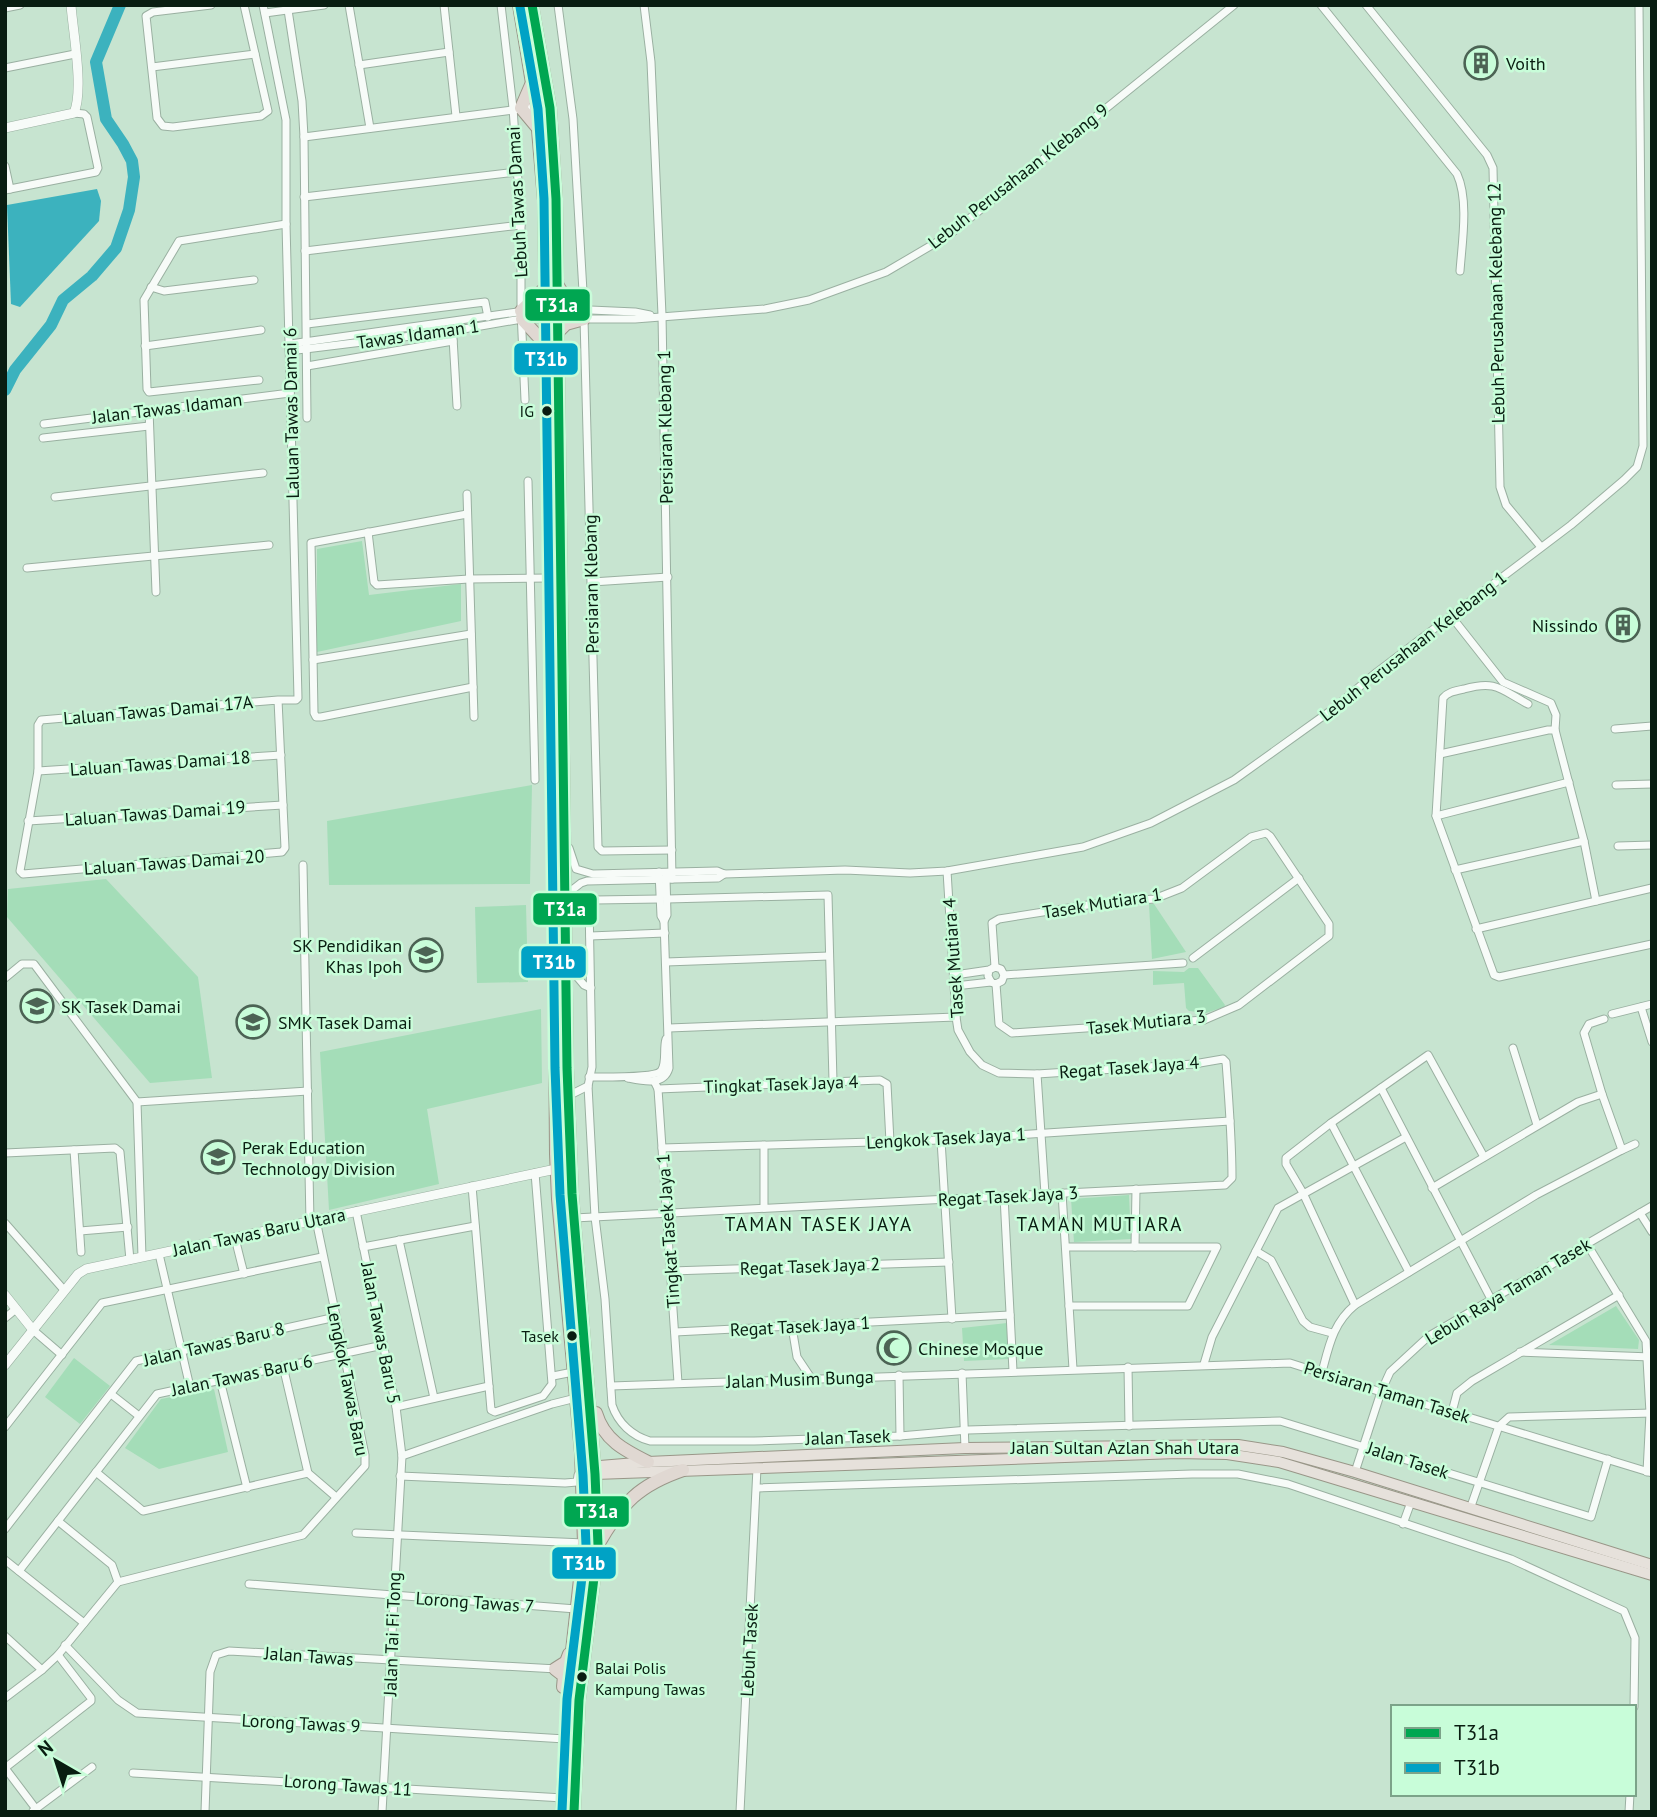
<svg xmlns="http://www.w3.org/2000/svg" width="1657" height="1817" viewBox="0 0 1657 1817" font-family="'PT Sans',sans-serif">
  <style>
    .green { fill: #a4ddb8 }
    .water { fill: #3cb2be }
    .lines { fill: none; stroke-linecap: round; stroke-linejoin: round }
    .river { stroke: #3cb2be; stroke-width: 12 }
    .minor-casing { stroke: #9ab0a1; stroke-width: 9 }
    .tertiary-casing { stroke: #9ab0a1; stroke-width: 10 }
    .primary-casing { stroke: #999688; stroke-width: 12 }
    .trunk-casing { stroke: #999688; stroke-width: 14 }
    .minor { stroke: #f7fbf8; stroke-width: 7 }
    .tertiary { stroke: #f7fbf8; stroke-width: 9 }
    .primary { stroke: #e6e1db; stroke-width: 10 }
    .trunk { stroke: #e0d8d2; stroke-width: 12 }
    .bus-1-casing { stroke: #c8fdd9; stroke-width: 14 }
    .bus-2-casing { stroke: #c8fdd9; stroke-width: 14 }
    .bus-1 { stroke: #00a651; stroke-width: 9 }
    .bus-2 { stroke: #00a2c5; stroke-width: 9 }
    .bus-dot { fill: #091d11; stroke: #c8fdd9; stroke-width: 2.5 }
    .labels { text-anchor: middle; dominant-baseline: central; stroke-width: 5; stroke-linejoin: round; paint-order: stroke }
    .bus-label { font-size: 16px; fill: #091d11; stroke: #c8fdd9; text-anchor: end }
    .poi-label { font-size: 18px; fill: #091d11; stroke: #c8fdd9; text-anchor: start }
    .street-label { font-size: 18px; fill: #091d11; stroke: #c8fdd9 }
    .neighbourhood-label { font-size: 19px; letter-spacing: 2px; fill: #091d11; stroke: #c8fdd9 }
    .line-badge { stroke: #c8fdd9; stroke-width: 2.5 }
    .badge-label { font-size: 19px; text-anchor: middle; font-weight: bold; fill: #fff }
  </style>
  <rect width="100%" height="100%" fill="#c7e4d0"/>
  <g class="green">
    <polygon points="362,541 369,595 461,584 461,621 317,652 317,549"/>
    <polygon points="532,785 530,884 329,885 327,821"/>
    <polygon points="106,879 198,977 212,1078 150,1083 7,917 8,889"/>
    <polygon points="1149,904 1154,904 1186,952 1152,959"/>
    <polygon points="526,905 528,982 477,983 475,907"/>
    <polygon points="1189,968 1198,968 1225,1005 1224,1007 1206,1013 1189,1011 1186,1008 1184,983 1153,985 1153,971 1184,972"/>
    <polygon points="541,1009 542,1083 427,1109 439,1184 329,1210 320,1052"/>
    <polygon points="1129,1195 1131,1239 1074,1242 1071,1199"/>
    <polygon points="1616,1306 1639,1340 1638,1349 1549,1345"/>
    <polygon points="1007,1323 1009,1359 964,1361 962,1328"/>
    <polygon points="74,1358 110,1386 80,1424 45,1397"/>
    <polygon points="214,1389 228,1452 159,1469 125,1448 161,1399"/>
  </g>
  <polygon class="water" points="97,189 101,201 99,221 20,307 11,304 7,205"/>
  <g class="lines">
    <polyline class="river" points="5,390 15,370 51,325 63,300 92,276 116,248 129,210 134,177 132,161 123,144 106,119 96,62 120,5"/>
    <defs>
      <g id="minor">
        <polyline points="211,5 153,12 146,16 157,118 163,126 173,127 261,116 268,111 244,5"/>
        <polyline points="263,5 286,120 286,224 298,698 296,700 278,700 41,720 38,725 38,771 20,871 23,874 282,852 285,848 278,700"/>
        <polyline points="349,5 370,128"/>
        <polyline points="444,5 456,116"/>
        <polyline points="501,5 513,108 521,225 521,311 525,400"/>
        <polyline points="558,5 573,119 584,309"/>
        <polyline points="644,5 651,62 662,315 672,879"/>
        <path d="M1321 5 1457 174C1469 200 1462 243 1460 271"/>
        <polyline points="1366,5 1487,155 1493,168 1500,487 1506,505 1541,547"/>
        <polyline points="5,8 20,5"/>
        <polyline points="288,10 302,101 304,137 307,418"/>
        <polyline points="265,13 324,5"/>
        <polyline points="359,65 449,52"/>
        <polyline points="152,67 255,54"/>
        <polyline points="5,68 75,54"/>
        <polyline points="304,137 536,107"/>
        <polyline points="5,166 10,189"/>
        <polyline points="5,190 96,172 98,168 87,117 84,114 74,113"/>
        <polyline points="304,197 517,172"/>
        <polyline points="305,251 521,225"/>
        <polyline points="151,287 164,291 254,280"/>
        <polyline points="583,319 635,319 765,309 809,300 886,272 949,235 1234,5"/>
        <polyline points="584,319 598,847 602,851 672,850"/>
        <polyline points="307,324 485,302 488,317"/>
        <polyline points="453,338 457,406"/>
        <polyline points="290,344 546,308 635,312 650,315"/>
        <polyline points="145,346 261,330"/>
        <polyline points="289,351 452,331 522,319 547,319"/>
        <polyline points="307,366 453,341"/>
        <polyline points="259,380 149,392 147,389 144,300 179,241 286,224"/>
        <polyline points="149,410 156,592"/>
        <polyline points="44,424 290,393"/>
        <polyline points="43,438 149,426"/>
        <polyline points="528,481 535,780"/>
        <polyline points="467,494 474,717"/>
        <polyline points="55,497 263,473"/>
        <polyline points="467,514 311,543 314,713 316,717 321,717 473,687"/>
        <polyline points="368,532 374,582 377,585 469,579 548,578"/>
        <polyline points="27,568 269,545"/>
        <polyline points="592,582 668,577"/>
        <polyline points="1451,616 1503,682 1551,703 1556,715 1555,730"/>
        <polyline points="313,660 471,634"/>
        <path d="M1528 704C1500 689 1496 680 1464 689 1455 691 1448 692 1443 698L1436 816 1494 975 1499 977 1652 944"/>
        <polyline points="1615,729 1652,726"/>
        <polyline points="1440,754 1548,730 1555,730 1584,841 1596,901"/>
        <polyline points="38,771 281,755"/>
        <polyline points="1616,785 1652,784"/>
        <polyline points="1436,816 1569,782"/>
        <polyline points="28,821 283,805"/>
        <polyline points="1618,846 1652,845"/>
        <polyline points="569,848 576,869 593,874 717,871 724,874 845,870 910,873 947,871 1083,847 1151,823 1234,780 1333,709 1377,672 1571,525 1624,480 1637,467 1643,446 1639,5"/>
        <polyline points="303,865 310,1222"/>
        <polyline points="1455,870 1584,841"/>
        <path d="M660 899 595 900 589 904 592 1067 588 1086 595 1217 605 1299 612 1405C618 1423 632 1436 650 1441H754L900 1436 968 1430 1280 1421 1591 1517 1608 1459"/>
        <polyline points="667,899 828,895 833,1081"/>
        <polyline points="570,901 572,890 581,883 587,881 718,878 724,874"/>
        <polyline points="664,921 667,915 666,877"/>
        <polyline points="1476,929 1652,888"/>
        <polyline points="590,936 665,933"/>
        <polyline points="1193,958 1299,878"/>
        <polyline points="666,962 829,956"/>
        <polyline points="568,966 584,985 591,988"/>
        <polyline points="995,967 992,923 999,919 1094,904 1154,899 1182,888 1251,837 1266,833 1270,836 1329,924 1329,936 1239,1005 1204,1020 1012,1033 999,1024 996,984"/>
        <polyline points="955,975 989,970 995,967 1001,969 1004,975 1002,981 996,984 991,982 988,976 989,970"/>
        <polyline points="1004,975 1183,963"/>
        <polyline points="5,978 22,964 34,964 137,1102 142,1257"/>
        <polyline points="955,986 991,982"/>
        <polyline points="1641,1007 1652,1042"/>
        <polyline points="1612,1014 1652,1004"/>
        <polyline points="669,1028 956,1017"/>
        <polyline points="1513,1048 1537,1125"/>
        <polyline points="1037,1074 1045,1194"/>
        <path d="M589 1077C601 1077 655 1078 661 1071 667 1064 663 1048 666 1039"/>
        <path d="M628 1078C643 1081 664 1086 669 1068L664 921 661 916 659 872"/>
        <polyline points="654,1081 658,1089 678,1383"/>
        <polyline points="1381,1088 1491,1299"/>
        <polyline points="658,1089 880,1080 887,1084 890,1142"/>
        <polyline points="1602,1094 1584,1033 1589,1024 1604,1019"/>
        <polyline points="568,1096 588,1086"/>
        <polyline points="137,1102 308,1091"/>
        <polyline points="1331,1123 1409,1272"/>
        <polyline points="941,1140 952,1319"/>
        <polyline points="764,1145 764,1208"/>
        <polyline points="662,1148 941,1140 1230,1121"/>
        <polyline points="74,1150 81,1252"/>
        <polyline points="1622,1150 1635,1144"/>
        <polyline points="5,1153 115,1148 120,1152 130,1260"/>
        <polyline points="472,1186 491,1410 495,1412 543,1396 552,1384 535,1173"/>
        <polyline points="1062,1193 1073,1369"/>
        <polyline points="1004,1196 1013,1371"/>
        <polyline points="356,1211 396,1407 402,1456 382,1812"/>
        <polyline points="1640,1213 1652,1232"/>
        <path d="M574 1218 1225 1185 1232 1178C1232 1139 1229 1101 1226 1062L1223 1059 1194 1064 1037 1074 999 1073 982 1065 970 1052 958 1030 956 1017 947 871"/>
        <polyline points="5,1223 64,1290"/>
        <polyline points="80,1231 128,1227"/>
        <polyline points="235,1238 244,1274"/>
        <polyline points="399,1240 434,1398"/>
        <polyline points="1587,1244 1646,1341 1650,1413 1647,1472"/>
        <polyline points="363,1247 475,1226"/>
        <polyline points="1066,1247 1217,1247 1188,1306 1069,1306"/>
        <polyline points="1135,1247 1136,1189"/>
        <polyline points="1256,1251 1271,1260 1303,1321 1310,1327 1332,1333"/>
        <polyline points="159,1254 190,1387"/>
        <polyline points="671,1271 949,1262"/>
        <polyline points="1355,1305 1303,1193 1286,1164 1286,1158 1331,1123 1428,1055 1484,1157"/>
        <polyline points="5,1318 16,1309"/>
        <polyline points="792,1327 797,1357 811,1378"/>
        <polyline points="33,1330 62,1355"/>
        <polyline points="675,1332 1010,1315"/>
        <polyline points="1520,1352 1651,1357"/>
        <polyline points="1204,1364 1212,1337 1278,1208 1406,1137"/>
        <polyline points="283,1366 308,1473 336,1497"/>
        <polyline points="1128,1367 1129,1426"/>
        <path d="M1322 1372C1329 1346 1333 1323 1355 1305L1536 1195 1622 1150 1602 1094 1578 1102 1432 1188"/>
        <polyline points="962,1373 965,1448"/>
        <polyline points="899,1375 900,1436"/>
        <polyline points="553,1376 573,1372"/>
        <polyline points="220,1380 247,1488"/>
        <polyline points="611,1386 1290,1363 1381,1392 1452,1412 1652,1473"/>
        <polyline points="111,1394 139,1416"/>
        <polyline points="396,1407 489,1386"/>
        <polyline points="1452,1412 1457,1393 1472,1381 1619,1295"/>
        <polyline points="5,1427 102,1303 322,1257"/>
        <polyline points="402,1456 552,1404 576,1398"/>
        <polyline points="96,1472 143,1511 308,1473"/>
        <polyline points="1355,1472 1381,1392 1390,1372 1429,1336 1652,1206"/>
        <polyline points="400,1476 565,1483 577,1482 578,1475"/>
        <polyline points="757,1488 1192,1474 1238,1474 1288,1484 1511,1559 1624,1611 1635,1638 1634,1707"/>
        <polyline points="1470,1509 1499,1426 1509,1417 1652,1413"/>
        <polyline points="58,1521 112,1565 118,1582"/>
        <polyline points="1403,1524 1411,1502"/>
        <polyline points="5,1529 136,1361 336,1317"/>
        <polyline points="356,1533 584,1543"/>
        <polyline points="5,1560 84,1623"/>
        <polyline points="19,1571 157,1394 383,1345"/>
        <polyline points="118,1582 303,1535 365,1466 365,1455 316,1220"/>
        <polyline points="249,1584 576,1609"/>
        <polyline points="5,1636 42,1670"/>
        <polyline points="65,1645 118,1700 137,1713 565,1739"/>
        <polyline points="5,1698 42,1670 58,1655 118,1582"/>
        <polyline points="133,1773 563,1798"/>
        <polyline points="36,1809 5,1768 91,1701 91,1698 58,1655"/>
        <polyline points="33,1811 92,1767"/>
        <polyline points="205,1812 210,1672 216,1655 229,1651 557,1669"/>
        <polyline points="740,1812 757,1468"/>
        <polyline points="1629,1812 1630,1794"/>
      </g>
      <g id="tertiary">
        <path d="M5 128 74 113C84 90 73 32 71 5"/>
        <polyline points="5,1295 33,1330"/>
        <polyline points="5,1365 78,1274 86,1269 556,1169"/>
      </g>
      <g id="primary">
        <polyline points="588,1467 648,1462 965,1448 1238,1445 1283,1452 1355,1472 1652,1565"/>
        <polyline points="582,1469 595,1474 1177,1453 1227,1454 1279,1462 1652,1575"/>
      </g>
      <g id="trunk">
        <polyline points="519,5 536,107 544,200 554,894 556,1154 558,1199 581,1452 584,1543 570,1669 562,1812"/>
        <polyline points="532,5 550,108 556,199 567,1068 572,1194 595,1474 598,1545 579,1700 574,1812"/>
        <polyline points="531,85 521,108 536,126"/>
        <polyline points="558,286 569,304 584,309"/>
        <polyline points="521,311 545,288"/>
        <polyline points="522,319 546,345"/>
        <polyline points="559,331 566,324 584,319"/>
        <path d="M596 1413C604 1440 624 1450 648 1462"/>
        <path d="M599 1543C622 1503 639 1485 683 1470"/>
        <polyline points="563,1687 564,1676 555,1669 566,1662 569,1654"/>
      </g>
    </defs>
    <use href="#minor" class="minor-casing"/>
    <use href="#tertiary" class="tertiary-casing"/>
    <use href="#primary" class="primary-casing"/>
    <use href="#trunk" class="trunk-casing"/>
    <use href="#minor" class="minor"/>
    <use href="#tertiary" class="tertiary"/>
    <use href="#primary" class="primary"/>
    <use href="#trunk" class="trunk"/>
    <defs>
      <polyline id="bus-1" points="532,5 550,108 556,199 567,1068 572,1194 595,1474 598,1545 579,1700 574,1812"/>
      <polyline id="bus-2" points="520,7 538,109 544,199 555,1068 560,1195 583,1475 586,1545 567,1699 562,1811"/>
    </defs>
    <use href="#bus-1" class="bus-1-casing"/>
    <use href="#bus-2" class="bus-2-casing"/>
    <use href="#bus-1" class="bus-1"/>
    <use href="#bus-2" class="bus-2"/>
  </g>
  <defs>
    <symbol id="building-ring" viewBox="-11 -11 22 22"><circle r="9.5" fill="#c8fdd9" stroke="#4c6354" stroke-width="1.5"/><path d="M-4-6H4V6H1V3H-1V6H-4ZM-2.5-4.3h1.7v1.8h-1.7ZM.8-4.3h1.7v1.8H.8ZM-2.5-1h1.7V.8h-1.7ZM.8-1h1.7V.8H.8Z" fill="#4c6354"/></symbol>
    <symbol id="school-ring" viewBox="-11 -11 22 22"><circle r="9.5" fill="#c8fdd9" stroke="#4c6354" stroke-width="1.5"/><path d="M0-5L7-2L0 1L-7-2ZM-4 1L0 2.5L4 1V4Q0 6-4 4Z" fill="#4c6354"/></symbol>
    <symbol id="university-ring" viewBox="-11 -11 22 22"><circle r="9.5" fill="#c8fdd9" stroke="#4c6354" stroke-width="1.5"/><path d="M0-5L7-2L0 1L-7-2ZM-4 1L0 2.5L4 1V4Q0 6-4 4Z" fill="#4c6354"/></symbol>
    <symbol id="mosque-ring" viewBox="-11 -11 22 22"><circle r="9.5" fill="#c8fdd9" stroke="#4c6354" stroke-width="1.5"/><path d="M3.5-4.9A6 6 0 1 0 3.5 4.9A5 5 0 1 1 3.5-4.9Z" fill="#4c6354"/></symbol>
  </defs>
  <g fill-rule="evenodd">
    <use href="#building-ring" x="1462" y="44" width="38" height="38"/>
    <use href="#building-ring" x="1604" y="606" width="38" height="38"/>
    <use href="#school-ring" x="407" y="936" width="38" height="38"/>
    <use href="#school-ring" x="18" y="987" width="38" height="38"/>
    <use href="#school-ring" x="234" y="1003" width="38" height="38"/>
    <use href="#university-ring" x="199" y="1138" width="38" height="38"/>
    <use href="#mosque-ring" x="875" y="1329" width="38" height="38"/>
  </g>
  <g class="bus-dot">
    <circle cx="547" cy="411" r="6"/>
    <circle cx="572" cy="1336" r="6"/>
    <circle cx="582" cy="1677" r="6"/>
  </g>
  <g class="labels">
    <g class="bus-label">
      <text x="534" y="411">IG</text>
      <text x="559" y="1336">Tasek</text>
      <text x="595" y="1668" text-anchor="start">Balai Polis<tspan x="595" dy="21">Kampung Tawas</tspan></text>
    </g>
    <g class="poi-label">
      <text x="1506" y="63">Voith</text>
      <text x="1598" y="625" text-anchor="end">Nissindo</text>
      <text x="402" y="945" text-anchor="end">SK Pendidikan<tspan x="402" dy="21">Khas Ipoh</tspan></text>
      <text x="61" y="1006">SK Tasek Damai</text>
      <text x="278" y="1022">SMK Tasek Damai</text>
      <text x="242" y="1147">Perak Education<tspan x="242" dy="21">Technology Division</tspan></text>
      <text x="918" y="1348">Chinese Mosque</text>
    </g>
    <g class="street-label">
      <text transform="translate(1018 176) rotate(-38)">Lebuh Perusahaan Klebang 9</text>
      <text transform="translate(517 202) rotate(-93)">Lebuh Tawas Damai</text>
      <text transform="translate(1496 303) rotate(-91)">Lebuh Perusahaan Kelebang 12</text>
      <text transform="translate(418 334) rotate(-8)">Tawas Idaman 1</text>
      <text transform="translate(167 408) rotate(-7)">Jalan Tawas Idaman</text>
      <text transform="translate(291 413) rotate(-91)">Laluan Tawas Damai 6</text>
      <text transform="translate(665 427) rotate(-91)">Persiaran Klebang 1</text>
      <text transform="translate(591 584) rotate(-91)">Persiaran Klebang</text>
      <text transform="translate(1413 646) rotate(-38)">Lebuh Perusahaan Kelebang 1</text>
      <text transform="translate(158 710) rotate(-5)">Laluan Tawas Damai 17A</text>
      <text transform="translate(160 763) rotate(-4)">Laluan Tawas Damai 18</text>
      <text transform="translate(155 813) rotate(-4)">Laluan Tawas Damai 19</text>
      <text transform="translate(174 862) rotate(-4)">Laluan Tawas Damai 20</text>
      <text transform="translate(1102 903) rotate(-9)">Tasek Mutiara 1</text>
      <text transform="translate(953 958) rotate(-94)">Tasek Mutiara 4</text>
      <text transform="translate(1146 1022) rotate(-6)">Tasek Mutiara 3</text>
      <text transform="translate(1129 1067) rotate(-4)">Regat Tasek Jaya 4</text>
      <text transform="translate(781 1084) rotate(-2)">Tingkat Tasek Jaya 4</text>
      <text transform="translate(946 1138) rotate(-3)">Lengkok Tasek Jaya 1</text>
      <text transform="translate(1008 1196) rotate(-3)">Regat Tasek Jaya 3</text>
      <text transform="translate(668 1231) rotate(-94)">Tingkat Tasek Jaya 1</text>
      <text transform="translate(259 1232) rotate(-12)">Jalan Tawas Baru Utara</text>
      <text transform="translate(810 1266) rotate(-2)">Regat Tasek Jaya 2</text>
      <text transform="translate(1508 1291) rotate(-31)">Lebuh Raya Taman Tasek</text>
      <text transform="translate(800 1326) rotate(-3)">Regat Tasek Jaya 1</text>
      <text transform="translate(381 1333) rotate(79)">Jalan Tawas Baru 5</text>
      <text transform="translate(214 1344) rotate(-13)">Jalan Tawas Baru 8</text>
      <text transform="translate(242 1375) rotate(-12)">Jalan Tawas Baru 6</text>
      <text transform="translate(800 1379) rotate(-2)">Jalan Musim Bunga</text>
      <text transform="translate(348 1380) rotate(79)">Lengkok Tawas Baru</text>
      <text transform="translate(1387 1392) rotate(17)">Persiaran Taman Tasek</text>
      <text transform="translate(848 1437) rotate(-2)">Jalan Tasek</text>
      <text x="1125" y="1447">Jalan Sultan Azlan Shah Utara</text>
      <text transform="translate(1408 1460) rotate(18)">Jalan Tasek</text>
      <text transform="translate(475 1602) rotate(4)">Lorong Tawas 7</text>
      <text transform="translate(392 1634) rotate(-88)">Jalan Tai Fi Tong</text>
      <text transform="translate(749 1650) rotate(-87)">Lebuh Tasek</text>
      <text transform="translate(309 1656) rotate(4)">Jalan Tawas</text>
      <text transform="translate(301 1723) rotate(3)">Lorong Tawas 9</text>
      <text transform="translate(348 1785) rotate(4)">Lorong Tawas 11</text>
    </g>
    <g class="neighbourhood-label">
      <text x="819" y="1224">TAMAN TASEK JAYA</text>
      <text x="1100" y="1224">TAMAN MUTIARA</text>
    </g>
  </g>
  <g class="line-badge">
    <rect x="524" y="288" width="67" height="34" rx="7" fill="#00a651"/>
    <rect x="513" y="342" width="66" height="34" rx="7" fill="#00a2c5"/>
    <rect x="532" y="892" width="66" height="34" rx="7" fill="#00a651"/>
    <rect x="520" y="945" width="67" height="34" rx="7" fill="#00a2c5"/>
    <rect x="563" y="1495" width="67" height="33" rx="7" fill="#00a651"/>
    <rect x="551" y="1546" width="66" height="34" rx="7" fill="#00a2c5"/>
  </g>
  <g class="badge-label">
    <text x="557" y="312">T31a</text>
    <text x="546" y="366">T31b</text>
    <text x="565" y="916">T31a</text>
    <text x="554" y="969">T31b</text>
    <text x="597" y="1518">T31a</text>
    <text x="584" y="1570">T31b</text>
  </g>
  <rect width="1657" height="1817" fill="none" stroke="#091d11" stroke-width="14"/>
  <rect x="1391" y="1705" width="245" height="91" fill="#c8fdd9" stroke="#7ca389" stroke-width="2"/>
  <rect x="1405" y="1728" width="35" height="10" fill="#00a651" stroke="#7ca389" stroke-width="2"/>
  <text x="1454" y="1740" font-size="21" fill="#091d11">T31a</text>
  <rect x="1405" y="1763" width="35" height="10" fill="#00a2c5" stroke="#7ca389" stroke-width="2"/>
  <text x="1454" y="1775" font-size="21" fill="#091d11">T31b</text>
  <g transform="translate(56 1761) rotate(321)" stroke="#c8fdd9" stroke-width="5" paint-order="stroke">
  <path d="M0-5L12 26L0 18L-12 26Z" fill="#091d11"/>
  <text y="-10" font-size="19" font-weight="bold" text-anchor="middle" fill="#091d11">N</text>
  </g>
</svg>
